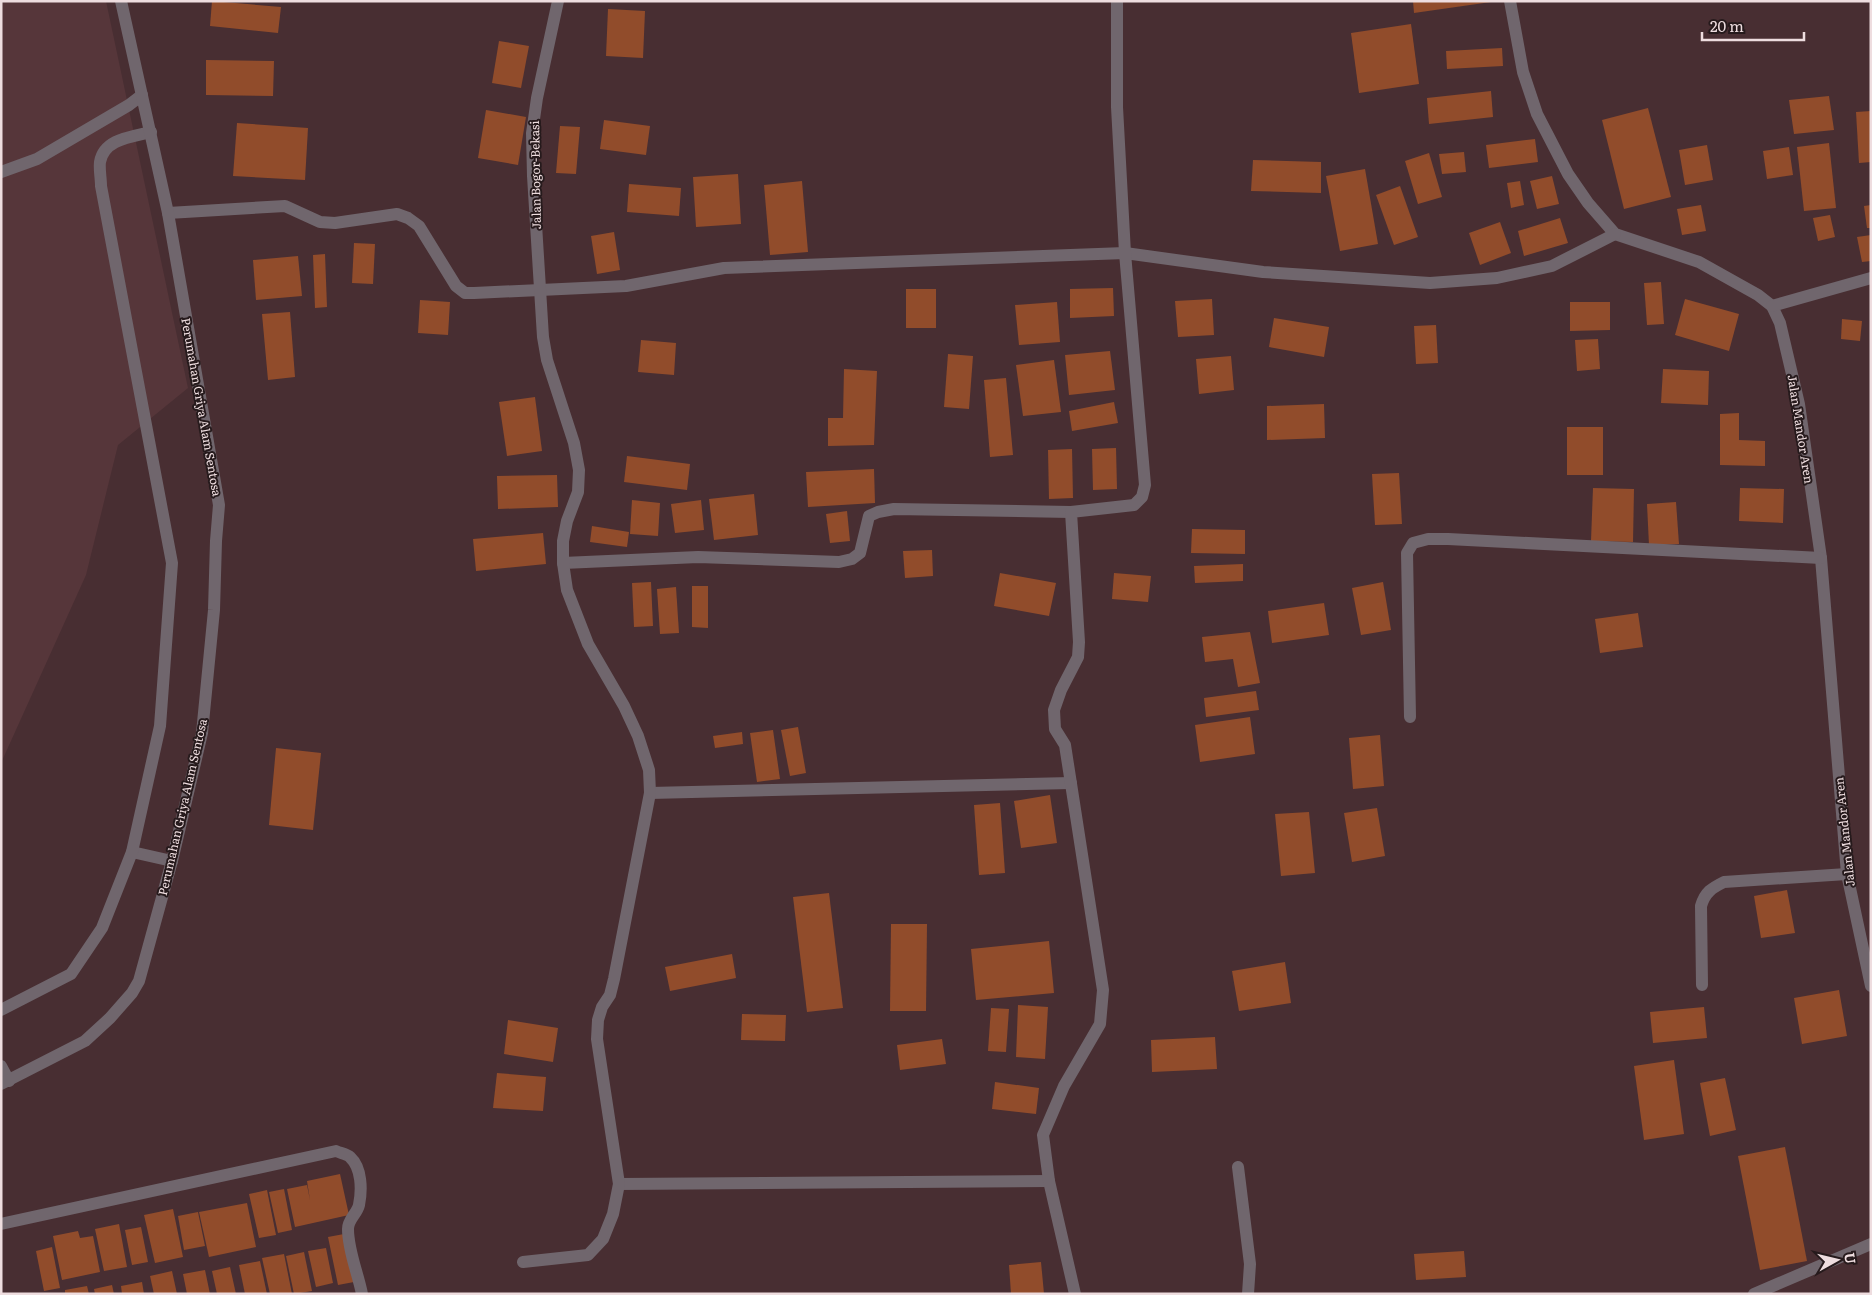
<svg xmlns="http://www.w3.org/2000/svg" width="1872" height="1295" viewBox="0 0 1872 1295" font-family="Literata,serif">
  <style>
    .built { fill: #56363a }
    .building { fill: #914c2b }
    .lines { fill: none; stroke-linecap: round; stroke-linejoin: round }
    .minor { stroke: #70666d; stroke-width: 12 }
    .labels { text-anchor: middle; dominant-baseline: central; stroke-width: 4; stroke-linejoin: round; paint-order: stroke }
    .street-label { font-size: 12px; fill: #eedddf; stroke: #261a1c }
  </style>
  <rect width="100%" height="100%" fill="#482e32"/>
  <polygon class="built" points="1,1 106,1 188,388 118,445 86,575 1,763"/>
  <g class="building">
    <polygon points="212,1 281,7 278,33 210,26"/>
    <polygon points="1413,1 1491,1 1491,2 1414,13"/>
    <polygon points="608,9 645,11 643,58 606,56"/>
    <polygon points="1411,24 1419,84 1359,93 1351,33"/>
    <polygon points="499,41 529,46 521,88 492,83"/>
    <polygon points="1502,48 1503,66 1447,69 1446,51"/>
    <polygon points="206,60 274,61 273,96 206,95"/>
    <polygon points="1491,91 1493,117 1429,124 1427,98"/>
    <polygon points="1829,96 1834,130 1794,134 1789,100"/>
    <polygon points="1648,108 1671,197 1624,209 1602,120"/>
    <polygon points="486,110 526,117 518,165 478,158"/>
    <polygon points="1871,111 1871,162 1859,163 1856,112"/>
    <polygon points="604,120 650,126 646,155 600,149"/>
    <polygon points="237,123 308,128 305,180 233,176"/>
    <polygon points="560,126 580,127 576,174 556,173"/>
    <polygon points="1535,139 1538,162 1489,168 1486,145"/>
    <polygon points="1829,143 1836,208 1804,211 1797,147"/>
    <polygon points="1707,145 1713,180 1685,185 1679,150"/>
    <polygon points="1789,147 1793,175 1767,179 1763,151"/>
    <polygon points="1464,152 1466,172 1442,174 1439,154"/>
    <polygon points="1429,153 1442,197 1418,204 1405,161"/>
    <polygon points="1253,160 1321,162 1321,193 1251,191"/>
    <polygon points="1365,169 1378,244 1340,251 1326,176"/>
    <polygon points="738,174 741,224 696,227 693,177"/>
    <polygon points="1552,176 1559,204 1537,209 1530,181"/>
    <polygon points="802,181 808,252 770,255 764,185"/>
    <polygon points="1520,181 1524,205 1511,208 1507,183"/>
    <polygon points="629,184 681,188 679,216 627,212"/>
    <polygon points="1400,186 1418,237 1394,245 1376,195"/>
    <polygon points="1701,205 1706,231 1682,235 1677,209"/>
    <polygon points="1871,205 1871,228 1867,228 1864,206"/>
    <polygon points="1830,215 1835,237 1818,241 1813,218"/>
    <polygon points="1560,218 1568,243 1524,256 1518,231"/>
    <polygon points="1500,222 1511,253 1480,265 1469,233"/>
    <polygon points="614,232 620,270 597,274 591,236"/>
    <polygon points="1871,235 1871,261 1862,262 1857,237"/>
    <polygon points="354,243 375,244 373,284 352,283"/>
    <polygon points="325,254 327,307 315,308 313,255"/>
    <polygon points="298,256 302,296 256,300 253,260"/>
    <polygon points="1661,282 1664,324 1647,325 1644,283"/>
    <polygon points="1113,288 1114,316 1070,318 1070,289"/>
    <rect x="906" y="289" width="30" height="39"/>
    <polygon points="1212,299 1214,335 1178,337 1175,301"/>
    <polygon points="1685,299 1739,314 1729,351 1675,335"/>
    <polygon points="420,300 450,302 448,335 418,333"/>
    <polygon points="1057,302 1060,342 1019,345 1015,305"/>
    <polygon points="1570,302 1610,302 1610,330 1570,331"/>
    <polygon points="290,312 295,377 268,380 262,314"/>
    <polygon points="1274,318 1329,327 1324,357 1269,347"/>
    <polygon points="1842,319 1862,321 1860,341 1841,339"/>
    <polygon points="1436,325 1438,363 1416,364 1414,326"/>
    <polygon points="1598,339 1600,369 1577,371 1575,340"/>
    <polygon points="641,340 676,343 674,375 638,372"/>
    <polygon points="1110,351 1115,390 1069,395 1065,355"/>
    <polygon points="948,354 973,356 969,409 944,407"/>
    <polygon points="1231,356 1234,390 1199,394 1196,359"/>
    <polygon points="1054,360 1061,412 1023,416 1016,365"/>
    <polygon points="844,369 877,371 874,445 828,446 828,418 843,418"/>
    <polygon points="1663,369 1709,371 1708,405 1661,403"/>
    <polygon points="1006,378 1013,455 990,457 984,380"/>
    <polygon points="535,397 542,451 507,456 499,402"/>
    <polygon points="1114,402 1118,423 1072,431 1069,411"/>
    <polygon points="1324,404 1325,438 1267,440 1267,406"/>
    <polygon points="1739,413 1739,440 1765,441 1765,466 1720,465 1720,414"/>
    <rect x="1567" y="427" width="36" height="48"/>
    <polygon points="1116,448 1117,489 1093,490 1092,449"/>
    <polygon points="1072,449 1073,498 1049,499 1048,450"/>
    <polygon points="627,456 690,464 687,490 624,482"/>
    <polygon points="874,469 875,503 808,507 806,472"/>
    <polygon points="1399,473 1402,524 1375,525 1372,474"/>
    <polygon points="557,475 558,507 498,509 497,476"/>
    <polygon points="1593,488 1634,489 1633,542 1591,541"/>
    <polygon points="1740,488 1784,489 1783,523 1739,521"/>
    <polygon points="754,494 758,535 714,540 709,499"/>
    <polygon points="632,500 660,503 658,536 630,534"/>
    <polygon points="701,500 704,530 675,533 671,504"/>
    <polygon points="1676,502 1679,544 1649,545 1647,504"/>
    <polygon points="847,511 850,541 830,543 826,514"/>
    <polygon points="592,526 629,532 627,547 590,542"/>
    <polygon points="1192,529 1245,530 1245,554 1191,553"/>
    <polygon points="543,533 546,564 476,571 473,539"/>
    <polygon points="932,550 933,576 905,578 903,551"/>
    <polygon points="1243,564 1243,581 1195,583 1194,566"/>
    <polygon points="1000,573 1056,583 1049,616 994,606"/>
    <polygon points="1114,573 1151,576 1148,602 1112,599"/>
    <polygon points="651,582 653,626 634,627 632,583"/>
    <polygon points="1383,582 1391,630 1361,635 1352,588"/>
    <polygon points="692,586 708,586 708,628 692,627"/>
    <polygon points="676,587 679,633 660,634 657,589"/>
    <polygon points="1324,603 1329,635 1272,643 1268,611"/>
    <polygon points="1638,613 1643,647 1600,653 1595,619"/>
    <polygon points="1250,632 1260,683 1238,687 1233,659 1205,662 1202,637"/>
    <polygon points="1256,691 1259,710 1206,717 1204,698"/>
    <polygon points="1250,717 1255,754 1200,762 1195,725"/>
    <polygon points="798,727 806,773 790,776 781,730"/>
    <polygon points="773,730 780,779 757,782 750,733"/>
    <polygon points="742,732 743,744 715,748 713,736"/>
    <polygon points="1380,735 1384,786 1353,789 1349,738"/>
    <polygon points="276,748 321,753 313,830 269,825"/>
    <polygon points="1050,795 1057,843 1021,848 1014,801"/>
    <polygon points="1000,803 1005,873 979,875 974,805"/>
    <polygon points="1377,808 1385,856 1352,862 1344,813"/>
    <polygon points="1309,812 1315,873 1281,876 1275,814"/>
    <polygon points="1787,890 1795,933 1761,938 1754,896"/>
    <polygon points="829,893 843,1008 807,1012 793,897"/>
    <polygon points="891,924 927,924 926,1011 890,1011"/>
    <polygon points="1049,941 1054,993 976,1000 971,949"/>
    <polygon points="732,954 736,978 670,991 665,967"/>
    <polygon points="1285,962 1291,1003 1239,1011 1232,971"/>
    <polygon points="1839,990 1847,1036 1802,1044 1794,998"/>
    <polygon points="1018,1005 1048,1007 1045,1059 1016,1057"/>
    <polygon points="1704,1007 1707,1038 1653,1043 1650,1012"/>
    <polygon points="991,1008 1009,1009 1006,1052 988,1051"/>
    <polygon points="742,1014 786,1015 785,1041 741,1040"/>
    <polygon points="508,1020 558,1028 553,1062 504,1054"/>
    <polygon points="1215,1037 1217,1069 1152,1072 1151,1040"/>
    <polygon points="942,1039 946,1064 900,1070 897,1045"/>
    <polygon points="1674,1060 1684,1134 1644,1140 1634,1066"/>
    <polygon points="497,1073 546,1077 543,1111 493,1108"/>
    <polygon points="1725,1078 1736,1130 1710,1136 1700,1083"/>
    <polygon points="995,1082 1039,1088 1036,1114 992,1109"/>
    <polygon points="1785,1147 1807,1261 1760,1270 1738,1156"/>
    <polygon points="340,1174 349,1215 295,1227 287,1189 307,1185 310,1200 307,1181"/>
    <polygon points="284,1189 292,1230 278,1233 269,1192"/>
    <polygon points="267,1190 276,1235 259,1238 249,1194"/>
    <polygon points="247,1203 256,1247 209,1257 199,1212"/>
    <polygon points="173,1209 183,1257 155,1263 144,1215"/>
    <polygon points="198,1212 205,1246 184,1250 178,1216"/>
    <polygon points="119,1224 127,1267 104,1271 95,1229"/>
    <polygon points="141,1227 148,1262 132,1265 125,1230"/>
    <polygon points="78,1231 80,1238 93,1236 100,1272 62,1280 53,1236"/>
    <polygon points="344,1234 354,1282 338,1285 328,1237"/>
    <polygon points="52,1247 60,1288 44,1291 36,1251"/>
    <polygon points="326,1248 333,1283 316,1287 308,1251"/>
    <polygon points="1464,1251 1466,1277 1416,1280 1414,1254"/>
    <polygon points="304,1252 312,1291 294,1294 286,1256"/>
    <polygon points="284,1254 292,1294 270,1294 262,1258"/>
    <polygon points="260,1261 267,1294 245,1294 239,1265"/>
    <polygon points="1041,1262 1044,1294 1011,1294 1009,1265"/>
    <polygon points="230,1267 236,1294 217,1294 212,1271"/>
    <polygon points="205,1270 210,1294 187,1294 183,1274"/>
    <polygon points="172,1271 177,1294 154,1294 150,1276"/>
    <polygon points="142,1282 144,1294 122,1294 121,1286"/>
    <polygon points="112,1285 114,1294 95,1294 94,1289"/>
    <polygon points="87,1286 89,1294 65,1294 65,1290"/>
  </g>
  <g class="lines">
    <g class="minor">
      <polyline points="1510,1 1523,72 1537,114 1568,174 1588,203 1615,234 1699,262 1758,295 1772,306 1780,323 1799,404 1821,558 1847,874 1871,986"/>
      <polyline points="1,172 37,159 129,105 142,95"/>
      <polyline points="168,213 285,206 320,222 335,223 397,214 408,218 419,226 456,286 465,293 474,293 626,286 724,268 1125,253 1263,272 1430,283 1497,278 1552,266 1615,234"/>
      <polyline points="1772,306 1871,278"/>
      <polyline points="563,563 698,557 839,562 852,559 860,553 869,516 878,512 894,509 1071,512"/>
      <polyline points="1410,717 1407,553 1413,543 1428,539 1448,539 1821,558"/>
      <polyline points="650,793 1071,783"/>
      <polyline points="132,852 172,861"/>
      <path d="M1702 985 1701 906C1705 892 1712 888 1724 882L1847 874"/>
      <path d="M1 1010 71 974 102 928 132 852 160 726 172 563 101 186C101 178 99 169 100 162 104 139 131 137 151 132"/>
      <polyline points="1,1066 9,1081"/>
      <polyline points="1,1084 85,1041 110,1018 132,993 139,981 172,861 202,733 214,610 216,541 219,505 168,213 121,1"/>
      <polyline points="1238,1167 1250,1264 1248,1294"/>
      <polyline points="619,1184 1049,1181"/>
      <path d="M1 1224 336 1151C340 1153 347 1154 350 1157 362 1168 362 1190 359 1205 357 1214 348 1219 348 1229 348 1251 358 1273 362 1294"/>
      <polyline points="523,1262 588,1255 603,1239 613,1214 619,1184 597,1039 598,1020 602,1007 610,995 614,979 650,793 649,770 638,736 624,706 588,644 567,590 563,563 563,541 567,521 578,492 579,470 574,443 547,360 543,337 533,176 532,133 537,98 558,1"/>
      <polyline points="1075,1294 1049,1181 1043,1135 1064,1086 1100,1024 1103,990 1065,745 1055,729 1054,710 1061,690 1078,657 1079,642 1071,512 1134,505 1142,497 1145,485 1125,253 1117,107 1117,1"/>
      <polyline points="1754,1294 1871,1244"/>
    </g>
  </g>
  <g class="labels">
    <g class="street-label">
      <text transform="translate(535 175) rotate(-91)">Jalan Bogor-Bekasi</text>
      <text transform="translate(202 407) rotate(80)">Perumahan Griya Alam Sentosa</text>
      <text transform="translate(1801 429) rotate(81)">Jalan Mandor Aren</text>
      <text transform="translate(182 807) rotate(-77)">Perumahan Griya Alam Sentosa</text>
      <text transform="translate(1844 832) rotate(-96)">Jalan Mandor Aren</text>
    </g>
  </g>
  <rect width="1872" height="1295" fill="none" stroke="#eedddf" stroke-width="5"/>
  <g transform="translate(1837 1260) rotate(82)" stroke="#261a1c" stroke-width="4" paint-order="stroke">
  <path d="M0-4L9 19L0 12L-9 19Z" fill="#eedddf"/>
  <text y="-8" font-size="14" font-weight="bold" text-anchor="middle" fill="#eedddf">U</text>
  </g>
  <path d="M1702 32v8h102v-8" fill="none" stroke="#eedddf" stroke-width="2.5"/>
  <text x="1710" y="32" font-size="15" fill="#eedddf" stroke="#261a1c" stroke-width="4" paint-order="stroke">20 m</text>
</svg>
